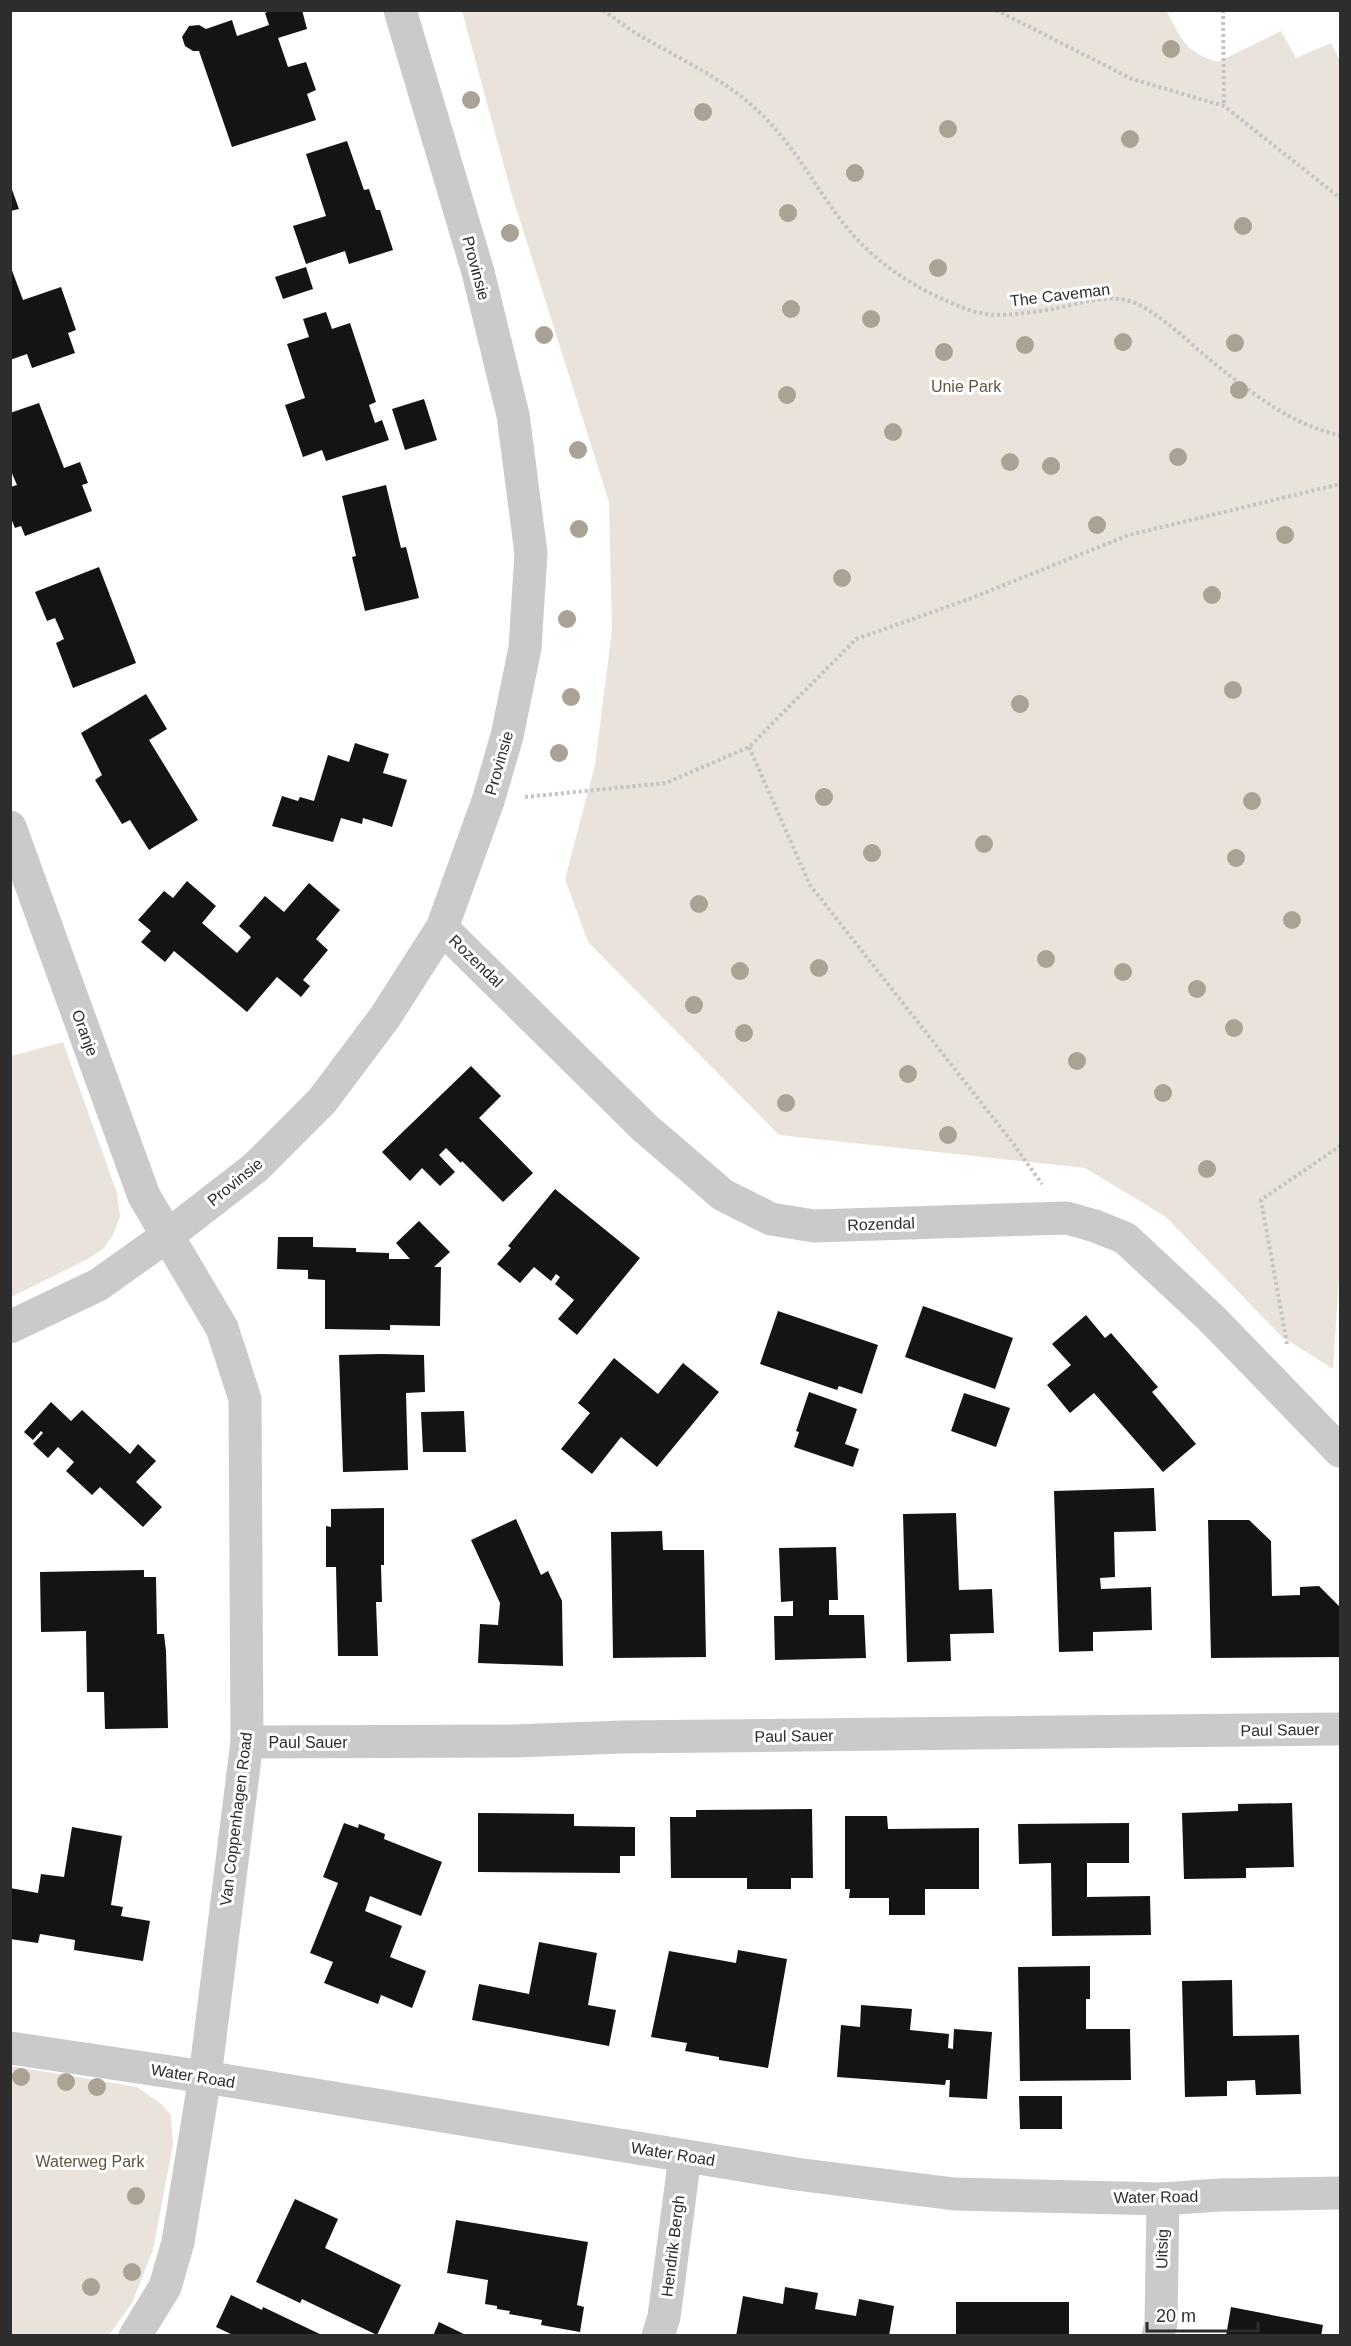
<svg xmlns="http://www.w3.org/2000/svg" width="1351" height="2346" viewBox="0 0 1351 2346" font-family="Helvetica,sans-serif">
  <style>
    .green { fill: #e9e3dc }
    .building { fill: #141414 }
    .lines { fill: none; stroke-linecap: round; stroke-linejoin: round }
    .path { stroke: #c4c4c4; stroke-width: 4; stroke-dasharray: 3 3; stroke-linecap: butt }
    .minor { stroke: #cacaca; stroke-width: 33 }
    .tree { fill: #aaa295 }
    .labels { text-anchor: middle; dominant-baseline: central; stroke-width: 6; stroke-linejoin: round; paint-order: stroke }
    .street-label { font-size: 16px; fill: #2d2d2d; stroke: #fff }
    .park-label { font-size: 16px; fill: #64553f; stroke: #fff }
  </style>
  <rect width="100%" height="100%" fill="#fff"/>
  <g class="green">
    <path d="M1166 10C1182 39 1184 52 1218 62L1281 31 1296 58 1331 43 1340 61V1261L1333 1369 1281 1336 1166 1217 1085 1168 779 1135 588 942 565 879 595 765 612 630 609 502 511 192 462 11Z"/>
    <polygon points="63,1042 117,1193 120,1216 113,1235 104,1248 88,1259 11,1297 11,1056"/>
    <polygon points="11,2066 137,2087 160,2103 171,2115 173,2145 153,2250 132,2303 109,2335 11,2335"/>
  </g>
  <g class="building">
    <polygon points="272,10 302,10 307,29 278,38 288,67 306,62 316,90 307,94 316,120 232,147 199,51 193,51 185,46 182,37 189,26 199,25 206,29 232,20 237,36 269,25 265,13"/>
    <polygon points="347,141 364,190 369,189 376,210 380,210 393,250 349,264 345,251 306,264 293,226 326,216 306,154"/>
    <polygon points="10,184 19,209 10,211"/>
    <polygon points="10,265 23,300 61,287 76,330 68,333 75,353 32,368 27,354 10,360"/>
    <polygon points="306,267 313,289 283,299 275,277"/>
    <polygon points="326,312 332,329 350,323 376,402 369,405 375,423 382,420 389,440 326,461 322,450 303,457 285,405 305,398 287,344 309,337 303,319"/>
    <polygon points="424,399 437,440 405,450 392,409"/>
    <polygon points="39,403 64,468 80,462 88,483 82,485 92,511 25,536 21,526 15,528 10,516 10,487 17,485 10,469 10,413"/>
    <polygon points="386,485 401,548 406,547 419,598 365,611 352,557 356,556 342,496"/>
    <polygon points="99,567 136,663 73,688 56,643 64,639 55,618 47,621 35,592"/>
    <polygon points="146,694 167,729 149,740 198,820 149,850 130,820 122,824 95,780 102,775 81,733"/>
    <polygon points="355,743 389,754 383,773 407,780 392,827 363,818 362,824 341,818 333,842 272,826 282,796 298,801 300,797 314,801 328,755 349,762"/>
    <polygon points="187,881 216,906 202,923 237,953 251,937 239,926 265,896 284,912 309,883 340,910 316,939 328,950 303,980 310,986 301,997 277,977 247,1012 174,951 165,962 141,942 151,931 138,920 164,891 173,898"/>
    <polygon points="471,1066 501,1096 479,1118 533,1173 503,1202 462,1161 461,1163 446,1148 439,1155 455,1172 440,1186 422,1168 410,1181 382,1152"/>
    <polygon points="555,1189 640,1258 577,1335 558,1319 574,1300 555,1284 560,1277 556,1274 551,1281 534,1267 520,1283 497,1264 511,1248 508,1246"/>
    <polygon points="419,1221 450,1252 434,1267 441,1267 440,1326 390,1325 390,1330 325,1329 325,1280 308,1279 308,1270 277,1269 278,1237 313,1237 313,1247 356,1248 356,1252 389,1253 389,1259 410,1259 396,1243"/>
    <polygon points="923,1306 1013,1338 995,1389 905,1357"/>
    <polygon points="778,1311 878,1345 862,1394 839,1386 837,1390 760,1364"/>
    <polygon points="1086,1315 1105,1338 1111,1333 1158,1387 1152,1392 1196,1444 1163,1472 1094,1393 1070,1413 1047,1385 1071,1365 1052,1344"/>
    <polygon points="381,1354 424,1355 425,1392 406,1393 408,1470 343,1472 339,1355"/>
    <polygon points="614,1358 658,1394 683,1363 719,1392 657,1467 621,1437 592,1474 561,1449 590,1413 578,1403"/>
    <polygon points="809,1392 857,1409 845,1444 859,1449 853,1467 794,1447 799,1432 796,1431"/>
    <polygon points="964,1393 1010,1408 996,1447 951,1431"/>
    <polygon points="51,1402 71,1421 82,1410 130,1454 138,1444 156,1461 136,1482 162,1507 143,1527 100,1487 92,1495 66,1471 74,1462 58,1447 48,1458 33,1444 43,1433 41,1431 33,1440 24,1432"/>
    <polygon points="464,1411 466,1452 423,1452 421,1412"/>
    <polygon points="1154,1488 1156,1531 1114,1532 1115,1577 1100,1578 1101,1589 1151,1587 1152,1630 1093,1632 1093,1651 1059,1652 1054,1491"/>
    <polygon points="384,1508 384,1565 381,1565 382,1602 376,1602 378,1656 338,1656 336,1567 326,1567 326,1526 331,1527 331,1509"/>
    <polygon points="956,1513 959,1590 992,1589 994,1633 950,1634 951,1661 907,1662 903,1514"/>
    <polygon points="516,1519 541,1575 548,1571 562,1601 563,1666 478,1663 480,1624 498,1625 500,1603 471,1540"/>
    <polygon points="1208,1520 1249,1520 1271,1541 1272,1596 1300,1595 1300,1587 1319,1586 1340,1607 1340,1657 1211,1658"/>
    <polygon points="662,1531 663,1550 704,1550 706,1657 613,1658 611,1532"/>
    <polygon points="836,1547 838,1600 829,1600 829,1615 864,1615 866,1658 775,1660 774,1616 793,1616 793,1601 781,1602 779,1548"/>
    <polygon points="144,1570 144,1577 156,1577 157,1634 164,1634 166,1651 168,1728 105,1729 104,1692 87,1692 86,1631 41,1632 40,1572"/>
    <polygon points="1292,1803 1294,1867 1246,1868 1246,1878 1184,1879 1182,1813 1238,1811 1238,1804"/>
    <polygon points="812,1809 813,1878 791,1878 791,1889 747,1889 747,1878 671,1878 670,1817 696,1817 696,1810"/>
    <polygon points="478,1813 574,1814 574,1826 635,1827 635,1856 620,1856 620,1873 478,1872"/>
    <polygon points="845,1816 887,1816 888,1829 979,1828 979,1889 925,1889 925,1915 889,1915 889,1898 849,1898 850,1889 845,1889"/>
    <polygon points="344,1823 358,1828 359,1824 385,1834 384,1839 442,1862 421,1916 370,1896 365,1911 402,1926 390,1957 426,1971 412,2008 381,1995 378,2004 324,1983 333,1962 310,1953 338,1883 323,1877"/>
    <polygon points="1129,1823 1129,1863 1087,1863 1087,1897 1150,1896 1151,1935 1052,1936 1051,1863 1019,1864 1018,1824"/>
    <polygon points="72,1827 122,1836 111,1905 123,1907 121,1916 150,1921 143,1961 74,1950 75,1940 40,1934 38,1943 10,1939 10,1888 38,1893 41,1874 64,1877"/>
    <polygon points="539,1942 597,1953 588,2005 616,2010 609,2046 472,2020 479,1984 529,1994"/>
    <polygon points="738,1950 787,1959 768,2068 719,2060 719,2057 685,2051 687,2043 651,2037 669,1951 736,1963"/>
    <polygon points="1090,1966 1090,1999 1086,1999 1086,2029 1130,2029 1131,2080 1020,2081 1018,1967"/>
    <polygon points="1232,1980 1233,2036 1299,2035 1301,2094 1256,2095 1255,2080 1227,2081 1227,2096 1185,2097 1182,1981"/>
    <polygon points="861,2005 912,2009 910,2030 949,2034 948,2048 953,2049 954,2029 992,2032 987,2099 949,2097 950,2080 946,2080 945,2085 837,2077 841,2025 860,2027"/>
    <polygon points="1019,2096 1062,2096 1062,2129 1020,2129"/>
    <polygon points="295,2199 338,2219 325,2248 401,2285 377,2335 302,2299 300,2303 256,2282"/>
    <polygon points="456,2220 588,2242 577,2305 584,2307 580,2332 541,2325 542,2320 509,2314 510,2311 497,2309 497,2306 485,2304 488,2280 447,2273"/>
    <polygon points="785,2287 818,2293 815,2309 856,2316 859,2299 894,2306 889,2336 736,2336 743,2296 783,2304"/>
    <polygon points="231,2295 262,2310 263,2307 324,2336 235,2336 216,2327"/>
    <rect x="956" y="2302" width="113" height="34"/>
    <polygon points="1231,2307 1323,2325 1321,2336 1226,2336"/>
    <polygon points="439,2322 468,2336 433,2336"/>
  </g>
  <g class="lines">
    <g class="path">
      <path d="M603 10C616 19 628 29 641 36 681 60 725 79 759 112 798 148 820 198 855 237 880 265 913 286 947 301 962 308 978 314 995 315 1013 315 1035 312 1053 309 1081 304 1114 290 1141 306 1167 320 1186 340 1209 359 1246 389 1292 426 1340 435"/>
      <polyline points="996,10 1132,79 1224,106 1340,198"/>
      <polyline points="1223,10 1224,106"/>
      <polyline points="749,747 810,885 1009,1138 1042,1184"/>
      <polyline points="525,797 666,783 749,747 856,639 969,599 1129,535 1340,484"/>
      <polyline points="1287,1344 1261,1200 1340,1146"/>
    </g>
    <g class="minor">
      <polyline points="10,827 144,1196 222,1328 245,1399 247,1742 205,2077 178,2242 165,2287 135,2336"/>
      <polyline points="442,928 645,1128 723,1195 771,1219 814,1226 1067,1218 1095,1226 1125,1238 1212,1319 1340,1451"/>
      <polyline points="10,1327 98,1285 167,1236 256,1167 322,1101 385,1017 442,928 488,801 507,736 525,648 531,553 513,415 478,272 400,10"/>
      <polyline points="247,1742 514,1741 622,1737 1340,1729"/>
      <polyline points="10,2048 205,2077 796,2174 954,2194 1163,2199 1220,2195 1340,2193"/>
      <polyline points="658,2336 664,2317 685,2156"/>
      <polyline points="1158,2336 1161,2323 1163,2199"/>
    </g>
  </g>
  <g class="tree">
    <circle cx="1171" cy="49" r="9"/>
    <circle cx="471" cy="100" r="9"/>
    <circle cx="703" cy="112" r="9"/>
    <circle cx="948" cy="129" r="9"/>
    <circle cx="1130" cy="139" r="9"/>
    <circle cx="855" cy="173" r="9"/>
    <circle cx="788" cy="213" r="9"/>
    <circle cx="1243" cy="226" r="9"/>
    <circle cx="510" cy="233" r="9"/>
    <circle cx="938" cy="268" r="9"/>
    <circle cx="791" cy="309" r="9"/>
    <circle cx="871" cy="319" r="9"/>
    <circle cx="544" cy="335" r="9"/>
    <circle cx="1123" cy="342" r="9"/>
    <circle cx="1235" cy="343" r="9"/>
    <circle cx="1025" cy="345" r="9"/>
    <circle cx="944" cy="352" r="9"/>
    <circle cx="1239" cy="390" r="9"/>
    <circle cx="787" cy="395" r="9"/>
    <circle cx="893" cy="432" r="9"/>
    <circle cx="578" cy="450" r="9"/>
    <circle cx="1178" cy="457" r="9"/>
    <circle cx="1010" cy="462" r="9"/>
    <circle cx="1051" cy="466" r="9"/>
    <circle cx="1097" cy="525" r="9"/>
    <circle cx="579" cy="529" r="9"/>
    <circle cx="1285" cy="535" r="9"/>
    <circle cx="842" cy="578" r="9"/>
    <circle cx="1212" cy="595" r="9"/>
    <circle cx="567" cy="619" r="9"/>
    <circle cx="1233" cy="690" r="9"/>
    <circle cx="571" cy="697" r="9"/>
    <circle cx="1020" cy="704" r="9"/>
    <circle cx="559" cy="753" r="9"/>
    <circle cx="824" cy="797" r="9"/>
    <circle cx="1252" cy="801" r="9"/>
    <circle cx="984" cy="844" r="9"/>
    <circle cx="872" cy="853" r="9"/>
    <circle cx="1236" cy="858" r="9"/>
    <circle cx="699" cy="904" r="9"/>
    <circle cx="1292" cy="920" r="9"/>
    <circle cx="1046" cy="959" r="9"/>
    <circle cx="819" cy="968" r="9"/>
    <circle cx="740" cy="971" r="9"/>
    <circle cx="1123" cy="972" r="9"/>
    <circle cx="1197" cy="989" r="9"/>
    <circle cx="694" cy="1005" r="9"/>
    <circle cx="1234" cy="1028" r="9"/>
    <circle cx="744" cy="1033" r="9"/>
    <circle cx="1077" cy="1061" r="9"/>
    <circle cx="908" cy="1074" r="9"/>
    <circle cx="1163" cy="1093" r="9"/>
    <circle cx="786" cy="1103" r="9"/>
    <circle cx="948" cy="1135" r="9"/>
    <circle cx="1207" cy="1169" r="9"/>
    <circle cx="21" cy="2077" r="9"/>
    <circle cx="66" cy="2082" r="9"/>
    <circle cx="97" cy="2087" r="9"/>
    <circle cx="136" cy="2196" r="9"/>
    <circle cx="132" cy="2272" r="9"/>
    <circle cx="91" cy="2287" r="9"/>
  </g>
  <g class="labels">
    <g class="street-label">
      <text transform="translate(476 268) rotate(75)">Provinsie</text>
      <text transform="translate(1060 295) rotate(-7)">The Caveman</text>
      <text transform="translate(499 763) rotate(-74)">Provinsie</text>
      <text transform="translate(476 961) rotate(44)">Rozendal</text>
      <text transform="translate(85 1033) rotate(70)">Oranje</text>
      <text transform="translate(235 1182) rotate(-39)">Provinsie</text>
      <text transform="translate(881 1224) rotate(-2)">Rozendal</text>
      <text transform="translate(1280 1730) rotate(-1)">Paul Sauer</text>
      <text transform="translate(794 1736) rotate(-1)">Paul Sauer</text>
      <text x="308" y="1742">Paul Sauer</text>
      <text transform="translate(236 1819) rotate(-83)">Van Coppenhagen Road</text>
      <text transform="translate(193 2076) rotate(9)">Water Road</text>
      <text transform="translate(673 2154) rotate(9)">Water Road</text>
      <text transform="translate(1156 2197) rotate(-1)">Water Road</text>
      <text transform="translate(673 2246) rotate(-83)">Hendrik Bergh</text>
      <text transform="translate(1162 2249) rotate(-89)">Uitsig</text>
    </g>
    <g class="park-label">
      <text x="966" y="386">Unie Park</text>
      <text x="90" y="2161">Waterweg Park</text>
    </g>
  </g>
  <rect width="1351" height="2346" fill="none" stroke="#2d2d2d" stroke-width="24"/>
  <path d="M1147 2322v9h111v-9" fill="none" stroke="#2d2d2d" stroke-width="3"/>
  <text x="1156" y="2322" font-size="18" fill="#2d2d2d" stroke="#ffffff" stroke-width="4.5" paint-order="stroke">20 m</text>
</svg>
